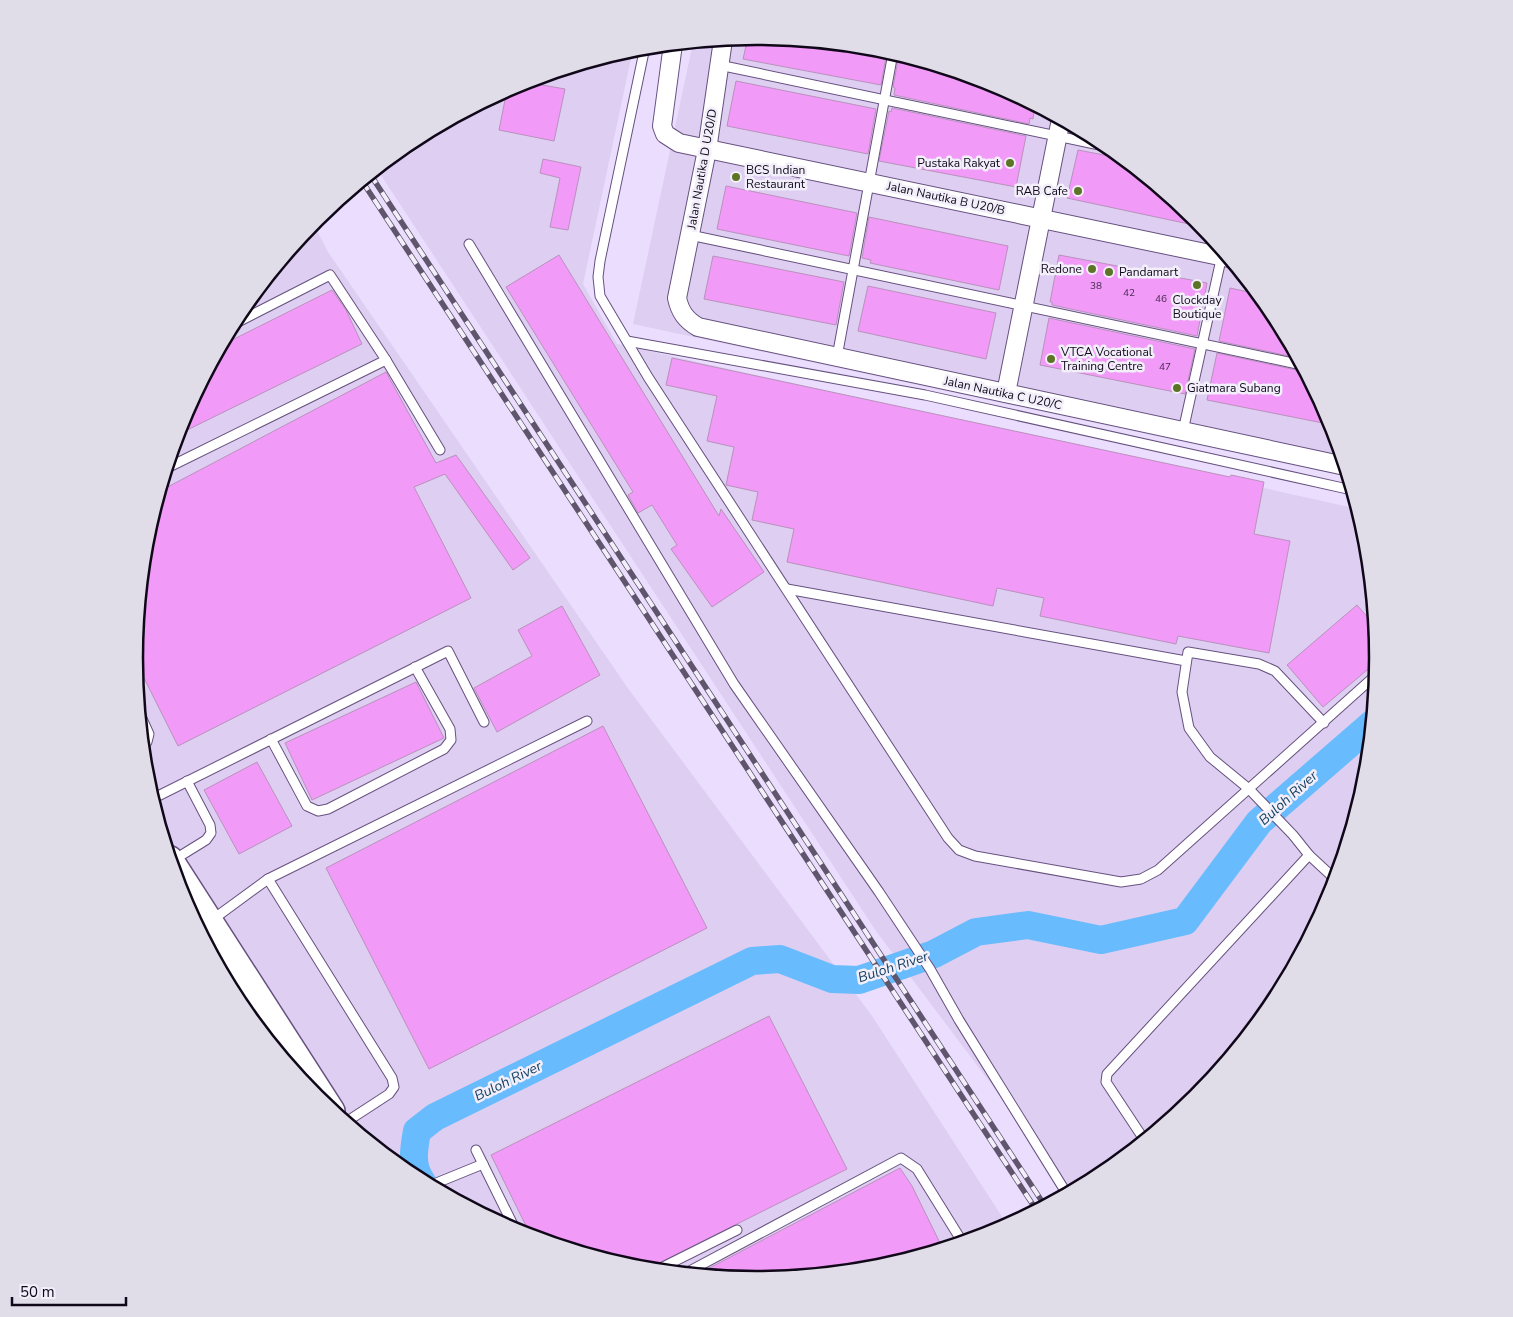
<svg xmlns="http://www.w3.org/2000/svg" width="1513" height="1317" viewBox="0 0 1513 1317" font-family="'Nunito Sans',sans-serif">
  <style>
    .built { fill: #ddcef2 }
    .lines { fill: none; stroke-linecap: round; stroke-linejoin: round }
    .river { stroke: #68bbfd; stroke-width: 28 }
    .building { fill: #f19af8; stroke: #ba91bc }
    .lane-casing { stroke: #66517f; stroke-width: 11 }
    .street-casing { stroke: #66517f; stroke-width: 20 }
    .secondary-casing { stroke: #66517f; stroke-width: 28 }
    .lane { stroke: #fff; stroke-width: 9 }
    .street { stroke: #fff; stroke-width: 18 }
    .secondary { stroke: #fff; stroke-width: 25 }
    .rail-casing { stroke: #5f556c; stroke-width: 5.5 }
    .rail { stroke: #f3effa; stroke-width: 4; stroke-dasharray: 11; stroke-linecap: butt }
    .poi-dot { fill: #5c7425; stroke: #f3effa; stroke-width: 2 }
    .labels { text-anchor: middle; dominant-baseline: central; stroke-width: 5; stroke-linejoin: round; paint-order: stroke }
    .number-label { font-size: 10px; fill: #482c51 }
    .poi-label { font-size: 12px; fill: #100819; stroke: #f3effa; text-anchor: start }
    .street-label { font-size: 12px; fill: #100819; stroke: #f3effa }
    .water-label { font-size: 14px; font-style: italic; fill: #0f3d5e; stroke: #f3effa }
    .rim { fill: none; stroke: #100819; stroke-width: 2.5 }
  </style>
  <rect width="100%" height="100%" fill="#eaddfd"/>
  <g class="built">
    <polygon points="757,36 878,48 995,84 1102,141 1197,219 1274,313 1331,421 1348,477 633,324 693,43"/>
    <polygon points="633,49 583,284 617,344 1358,509 1367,537 1379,659 1367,780 1331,897 1274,1004 1196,1099 1102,1176 1070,1193 1019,1121 876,931 377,169 411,141 519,84"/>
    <polygon points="313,223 328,252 627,687 872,1016 1008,1226 994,1233 878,1269 756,1281 635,1269 518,1233 411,1176 316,1098 239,1004 182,896 146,780 134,658 146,537 182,420 239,313"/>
  </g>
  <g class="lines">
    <path class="river" d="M422 1182C410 1166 414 1149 417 1131L435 1117 752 961 780 959 832 979 859 980 934 954 976 932 1028 925 1101 940 1185 921 1259 822 1372 724"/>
  </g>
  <g class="building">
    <polygon points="757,36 878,48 887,51 881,85 743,59 748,37"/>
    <polygon points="899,55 995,84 1035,105 1033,119 1030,118 1029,124 894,95 895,88 893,87"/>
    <polygon points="736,81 876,109 868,154 727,126"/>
    <polygon points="525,82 565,89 554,141 499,130 507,90"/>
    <polygon points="892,108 1026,136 1016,187 879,161 889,111 891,112"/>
    <polygon points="1078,150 1125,159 1197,219 1203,227 1067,198"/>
    <polygon points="543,159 581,167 568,230 550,227 560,178 540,173"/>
    <polygon points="726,186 857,213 849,256 717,229"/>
    <polygon points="869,217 1008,246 999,290 870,263 871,260 862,258"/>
    <polygon points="559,255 719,516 721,509 764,572 712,607 671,549 677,545 652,505 638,513 628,495 633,492 506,287"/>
    <polygon points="1059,255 1207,283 1197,336 1052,305 1052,302 1050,302"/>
    <polygon points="713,256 844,282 836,325 704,299"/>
    <polygon points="868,286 996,313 986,359 858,331"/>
    <polygon points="1230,288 1258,294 1274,313 1298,358 1219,341"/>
    <polygon points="332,290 346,310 362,344 177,435 182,420 222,345"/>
    <polygon points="1049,318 1195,349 1185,394 1040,365"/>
    <polygon points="1217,353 1301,371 1305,371 1333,425 1207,400"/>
    <polygon points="672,358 1230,477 1231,475 1264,482 1254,534 1290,541 1269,653 1178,636 1176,644 1040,616 1044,598 997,588 993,606 787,562 794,529 752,520 758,492 726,485 734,447 707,441 717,396 666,385"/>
    <polygon points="386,372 436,463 456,455 530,558 513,570 445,474 414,487 471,598 178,746 134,658 146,537 160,491"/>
    <polygon points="1357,605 1376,627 1379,660 1323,707 1287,665"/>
    <polygon points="562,606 600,675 497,732 474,688 532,656 518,630"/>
    <polygon points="416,682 444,738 312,800 285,743"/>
    <polygon points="603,726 707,928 429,1069 326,868"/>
    <polygon points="257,762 292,826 239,854 204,790"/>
    <polygon points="769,1016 847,1169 645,1270 635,1269 532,1238 491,1155"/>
    <polygon points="900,1168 912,1186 943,1249 878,1269 756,1281 696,1275"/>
  </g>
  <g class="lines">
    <defs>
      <g id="lane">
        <polyline points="645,47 600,261 598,277 600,296 648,377 948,838 959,850 975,856 1121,882 1141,879 1158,870 1377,674"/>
        <polyline points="719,65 1109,147"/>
        <polyline points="690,235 1302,365"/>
        <polyline points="469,244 734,684 879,892 930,969 959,1020 1067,1194"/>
        <polyline points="232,325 330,275 386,360 440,450"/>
        <polyline points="627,341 925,395 1352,490"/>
        <polyline points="837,357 893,53"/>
        <polyline points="1183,431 1222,255"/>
        <polyline points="167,468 386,360"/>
        <polyline points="787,589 1186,661"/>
        <polyline points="139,712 149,734 147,742 143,745"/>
        <polyline points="271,739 307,806 318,811 328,809 444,749 451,740 450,729 415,667"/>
        <polyline points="152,799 448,651 484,722"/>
        <polyline points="1309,855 1336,880"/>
        <polyline points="172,861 206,840 211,833 210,825 187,781"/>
        <polyline points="1331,876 1340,867"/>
        <polyline points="268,879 587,721"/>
        <polyline points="212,920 268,879 392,1078 394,1087 389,1094 346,1122"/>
        <polyline points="210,950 224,943"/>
        <polyline points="1145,1141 1108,1085 1106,1082 1107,1074 1309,855 1293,835 1249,789 1210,757 1189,728 1182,692 1188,652 1259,664 1275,671 1324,723"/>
        <polyline points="476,1150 517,1233"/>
        <polyline points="429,1186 483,1164"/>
        <polyline points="655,1271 737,1230"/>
        <polyline points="684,1274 901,1158 917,1169 963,1243"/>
      </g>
      <g id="street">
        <path d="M723 40 707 150 677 298C680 312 686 320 698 327L1345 466"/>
        <polyline points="673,44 662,126 665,134 679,143 1229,258"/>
        <polyline points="1006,393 1061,119"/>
      </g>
      <polyline id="secondary" points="170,859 332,1111"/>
    </defs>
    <use href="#lane" class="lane-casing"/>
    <use href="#street" class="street-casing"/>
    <use href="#secondary" class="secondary-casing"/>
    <use href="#lane" class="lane"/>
    <use href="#street" class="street"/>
    <use href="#secondary" class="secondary"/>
    <defs>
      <g id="rail">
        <polyline points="370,174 1045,1206"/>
        <polyline points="362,181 1037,1211"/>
      </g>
    </defs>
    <use href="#rail" class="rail-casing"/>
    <use href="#rail" class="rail"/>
  </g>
  <g class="poi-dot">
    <circle cx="1010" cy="163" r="5"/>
    <circle cx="736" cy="177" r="5"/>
    <circle cx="1078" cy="191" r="5"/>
    <circle cx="1092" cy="269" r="5"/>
    <circle cx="1109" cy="272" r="5"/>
    <circle cx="1197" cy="285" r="5"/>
    <circle cx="1051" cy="359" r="5"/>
    <circle cx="1177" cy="388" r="5"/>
  </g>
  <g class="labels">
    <g class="number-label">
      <text x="1096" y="286">38</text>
      <text x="1129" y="293">42</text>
      <text x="1161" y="299">46</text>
      <text x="1165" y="367">47</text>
    </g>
    <g class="poi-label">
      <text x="1000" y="163" text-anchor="end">Pustaka Rakyat</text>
      <text x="746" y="170">BCS Indian<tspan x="746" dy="14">Restaurant</tspan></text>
      <text x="1068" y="191" text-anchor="end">RAB Cafe</text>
      <text x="1082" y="269" text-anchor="end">Redone</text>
      <text x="1119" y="272">Pandamart</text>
      <text x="1197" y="300" text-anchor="middle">Clockday<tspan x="1197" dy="14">Boutique</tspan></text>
      <text x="1061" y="352">VTCA Vocational<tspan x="1061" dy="14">Training Centre</tspan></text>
      <text x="1187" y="388">Giatmara Subang</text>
    </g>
    <g class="street-label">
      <text transform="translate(702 169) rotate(-80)">Jalan Nautika D U20/D</text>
      <text transform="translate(946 198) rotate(12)">Jalan Nautika B U20/B</text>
      <text transform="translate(1003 393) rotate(12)">Jalan Nautika C U20/C</text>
    </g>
    <g class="water-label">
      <text transform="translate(1288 798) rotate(-42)">Buloh River</text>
      <text transform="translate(893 967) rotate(-18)">Buloh River</text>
      <text transform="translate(508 1081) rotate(-26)">Buloh River</text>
    </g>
  </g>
  <path d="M0 0H1513V1317H0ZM143 658a613 613 0 1 1 1226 0a613 613 0 1 1-1226 0Z" fill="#e1dde8" fill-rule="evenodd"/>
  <path class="rim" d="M143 658a613 613 0 1 1 1226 0a613 613 0 1 1-1226 0Z"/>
  <path d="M12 1297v8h114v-8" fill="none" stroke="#100819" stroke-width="2.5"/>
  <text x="20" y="1297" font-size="15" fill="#100819" stroke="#f3effa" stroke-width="4" paint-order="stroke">50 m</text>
</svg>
